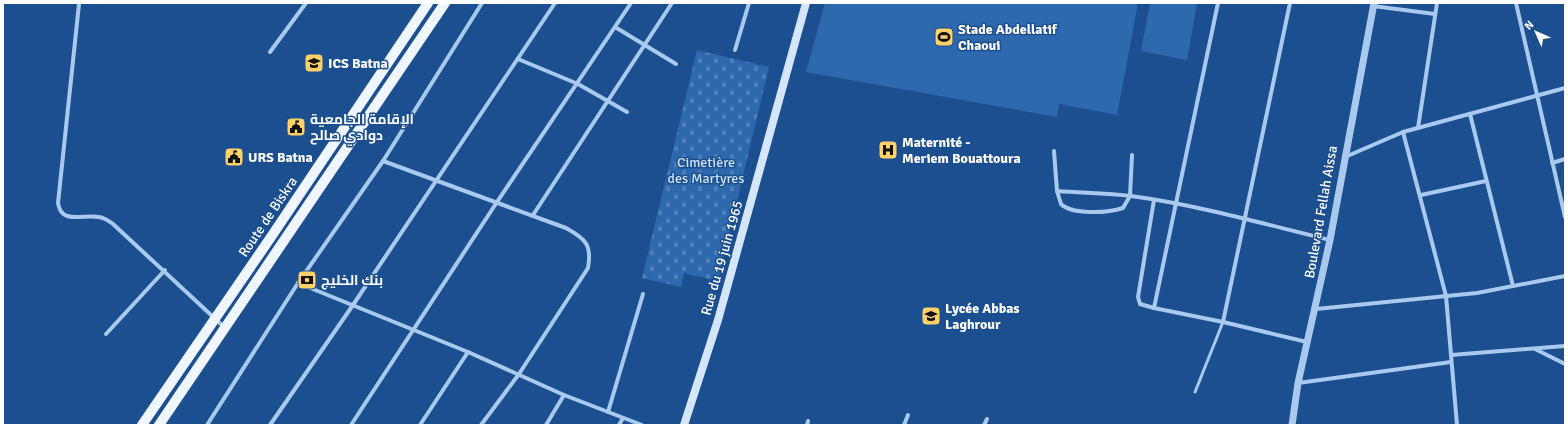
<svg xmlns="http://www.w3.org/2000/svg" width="1568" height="428" viewBox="0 0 1568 428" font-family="Signika,Cairo,sans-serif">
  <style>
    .cemetery { fill: url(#cemetery-stones) }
    .pitch { fill: #2e69ad }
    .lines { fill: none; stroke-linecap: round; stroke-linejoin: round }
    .service { stroke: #a9c9ee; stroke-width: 3 }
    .minor { stroke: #a9c9ee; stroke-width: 4 }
    .tertiary { stroke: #a9c9ee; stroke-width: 7 }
    .secondary { stroke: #d6e6fa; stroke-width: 8 }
    .primary { stroke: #f0f6ff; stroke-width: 10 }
    .labels { text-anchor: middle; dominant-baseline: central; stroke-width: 3; stroke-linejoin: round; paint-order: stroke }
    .poi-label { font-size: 14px; font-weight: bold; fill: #fff; stroke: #1b4f8f; text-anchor: start }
    .park-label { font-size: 14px; fill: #cfe3fa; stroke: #1b4f8f }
    .street-label { font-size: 14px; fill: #fff; stroke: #1b4f8f }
  </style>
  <defs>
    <pattern id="cemetery-stones" width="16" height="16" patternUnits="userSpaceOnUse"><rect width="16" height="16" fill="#2e69ad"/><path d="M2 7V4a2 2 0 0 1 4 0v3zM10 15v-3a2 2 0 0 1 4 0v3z" fill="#4d80b9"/></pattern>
  </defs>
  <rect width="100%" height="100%" fill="#1b4f8f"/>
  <polygon class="cemetery" points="697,50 769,67 718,281 684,273 681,287 642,278"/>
  <g class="pitch">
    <polygon points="825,3 1138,3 1117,115 1059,104 1057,117 806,72"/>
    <polygon points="1150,3 1197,3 1187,60 1141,51"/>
  </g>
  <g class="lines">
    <polyline class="service" points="1195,392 1223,322"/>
    <g class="minor">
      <polyline points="1218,3 1154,308 1223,322 1307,342"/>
      <polyline points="1516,3 1565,217"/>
      <path d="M79 4 58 203C61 225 84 214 99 217 105 218 109 221 113 224L224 327"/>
      <polyline points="1373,6 1435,14"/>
      <polyline points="615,27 676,64"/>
      <polyline points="735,50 749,3"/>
      <polyline points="270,52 306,3"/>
      <polyline points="518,59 578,84 627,112"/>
      <polyline points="1470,114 1513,286"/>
      <polyline points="1418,128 1437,3"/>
      <polyline points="1403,132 1446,296 1457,425"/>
      <path d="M1054 151 1057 191 1061 204C1072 215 1108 213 1123 208L1130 196 1132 155"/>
      <polyline points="1345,157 1403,132 1565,88"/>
      <path d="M383 161 566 228C586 239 592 245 588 268L519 374 481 425"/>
      <polyline points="1552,163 1565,159"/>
      <path d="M1057 191C1082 193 1107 193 1131 196 1198 205 1264 224 1330 240"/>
      <polyline points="1421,195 1486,181"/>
      <polyline points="533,215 672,3"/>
      <polyline points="298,283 468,352 564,395 642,425"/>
      <polyline points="1154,308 1140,304 1138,297 1154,200"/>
      <polyline points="1316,309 1477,293 1565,276"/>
      <polyline points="1223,322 1290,3"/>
      <polyline points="106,334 165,270"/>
      <polyline points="1535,349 1565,364"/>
      <polyline points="1451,355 1565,346"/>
      <polyline points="1298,383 1451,362"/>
      <polyline points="608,412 643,294"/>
      <polyline points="207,425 298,283 383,161 482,3"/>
      <polyline points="270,425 353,305 555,3"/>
      <polyline points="351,425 497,202 631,3"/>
      <polyline points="420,425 468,352"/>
      <polyline points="546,425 564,395"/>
      <polyline points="619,425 623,418"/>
      <polyline points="807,425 808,421"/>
      <polyline points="904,425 908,415"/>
      <polyline points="984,425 987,419"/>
    </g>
    <polyline class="tertiary" points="1292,425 1298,383 1330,240 1374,3"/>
    <polyline class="secondary" points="684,425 718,320 806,3"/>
    <g class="primary">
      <polyline points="142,425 271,237 428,3"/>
      <polyline points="159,425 445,3"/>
    </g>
  </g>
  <defs>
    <symbol id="stadium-square" viewBox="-11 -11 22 22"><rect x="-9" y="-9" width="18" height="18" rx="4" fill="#ffd166" stroke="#1b4f8f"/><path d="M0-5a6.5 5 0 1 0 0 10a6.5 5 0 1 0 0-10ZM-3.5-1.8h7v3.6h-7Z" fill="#111"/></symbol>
    <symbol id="university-square" viewBox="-11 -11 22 22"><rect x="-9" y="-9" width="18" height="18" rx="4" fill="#ffd166" stroke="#1b4f8f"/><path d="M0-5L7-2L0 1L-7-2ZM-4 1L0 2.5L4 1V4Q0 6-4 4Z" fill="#111"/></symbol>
    <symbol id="civic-square" viewBox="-11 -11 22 22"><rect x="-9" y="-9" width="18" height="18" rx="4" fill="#ffd166" stroke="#1b4f8f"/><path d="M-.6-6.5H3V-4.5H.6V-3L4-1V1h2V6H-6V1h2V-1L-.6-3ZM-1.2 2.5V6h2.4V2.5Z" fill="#111"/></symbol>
    <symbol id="hospital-square" viewBox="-11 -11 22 22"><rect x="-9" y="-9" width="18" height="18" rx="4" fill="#ffd166" stroke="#1b4f8f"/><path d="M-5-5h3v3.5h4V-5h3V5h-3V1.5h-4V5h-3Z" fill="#111"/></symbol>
    <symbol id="bank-square" viewBox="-11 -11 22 22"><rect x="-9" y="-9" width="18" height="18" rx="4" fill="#ffd166" stroke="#1b4f8f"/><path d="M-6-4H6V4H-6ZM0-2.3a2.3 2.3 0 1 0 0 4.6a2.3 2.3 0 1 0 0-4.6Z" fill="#111"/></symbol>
    <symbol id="school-square" viewBox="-11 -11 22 22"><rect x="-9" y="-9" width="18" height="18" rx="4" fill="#ffd166" stroke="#1b4f8f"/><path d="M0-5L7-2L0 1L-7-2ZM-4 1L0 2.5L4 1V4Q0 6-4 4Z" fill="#111"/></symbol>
  </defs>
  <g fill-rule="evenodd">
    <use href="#stadium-square" x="933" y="26" width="22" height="22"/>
    <use href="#university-square" x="303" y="52" width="22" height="22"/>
    <use href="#civic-square" x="285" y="116" width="22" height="22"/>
    <use href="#hospital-square" x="877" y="139" width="22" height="22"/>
    <use href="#civic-square" x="223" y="146" width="22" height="22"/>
    <use href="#bank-square" x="296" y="269" width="22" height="22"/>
    <use href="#school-square" x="920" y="305" width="22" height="22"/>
  </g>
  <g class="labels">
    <g class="poi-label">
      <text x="958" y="29">Stade Abdellatif<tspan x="958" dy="16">Chaoui</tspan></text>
      <text x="328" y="63">ICS Batna</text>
      <text x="310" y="119">الإقامة الجامعية<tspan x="310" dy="16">دوادي صالح</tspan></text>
      <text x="902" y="142">Maternité -<tspan x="902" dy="16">Meriem Bouattoura</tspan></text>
      <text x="248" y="157">URS Batna</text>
      <text x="321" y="280">بنك الخليج</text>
      <text x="945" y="308">Lycée Abbas<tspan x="945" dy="16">Laghrour</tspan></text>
    </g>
    <g class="park-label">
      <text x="706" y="162">Cimetière<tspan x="706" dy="16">des Martyres</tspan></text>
    </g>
    <g class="street-label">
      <text transform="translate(1321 212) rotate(-80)">Boulevard Fellah Aissa</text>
      <text transform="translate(268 217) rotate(-56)">Route de Biskra</text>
      <text transform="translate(722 258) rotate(-74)">Rue du 19 juin 1965</text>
    </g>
  </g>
  <rect width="1568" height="428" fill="none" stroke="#ffffff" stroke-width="8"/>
  <g transform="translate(1536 32) rotate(315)" stroke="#1b4f8f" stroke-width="3" paint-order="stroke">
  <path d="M0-3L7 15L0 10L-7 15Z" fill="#ffffff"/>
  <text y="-6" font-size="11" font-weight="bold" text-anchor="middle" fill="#ffffff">N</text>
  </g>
</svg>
